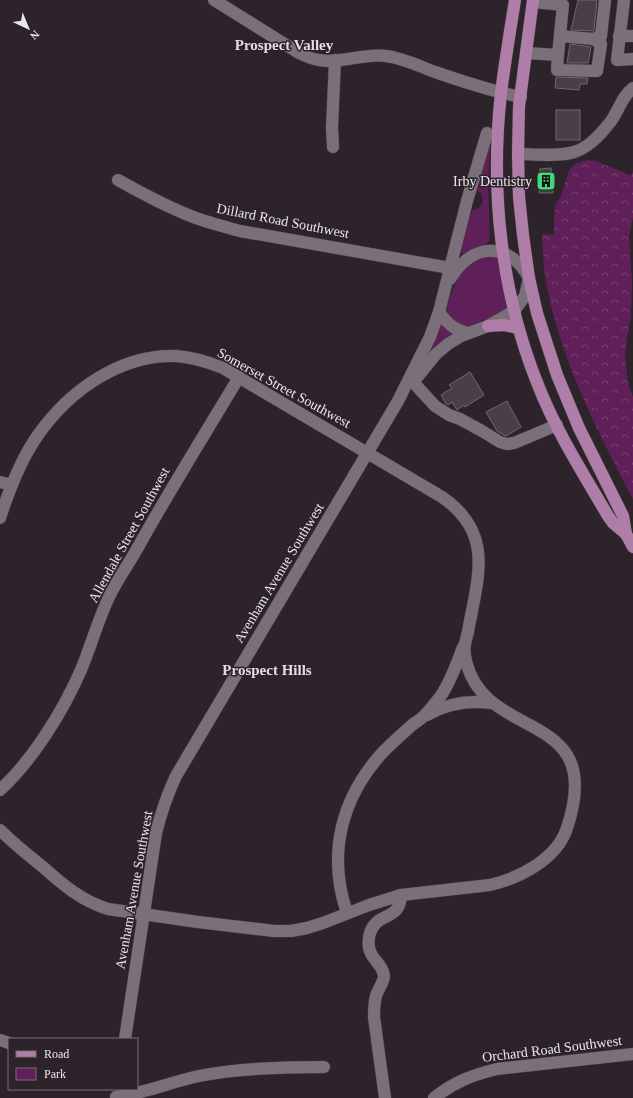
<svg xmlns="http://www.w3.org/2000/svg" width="633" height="1098" viewBox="0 0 633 1098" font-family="'Times New Roman',serif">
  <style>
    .green { fill: #5f1f58 }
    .forest { fill: url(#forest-crowns) }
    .building { fill: #493f47; stroke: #726770 }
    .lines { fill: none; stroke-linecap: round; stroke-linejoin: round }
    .minor-casing { stroke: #484047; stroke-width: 13 }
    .major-casing { stroke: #484047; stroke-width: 13 }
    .minor { stroke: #7b6f79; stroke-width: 12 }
    .major { stroke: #af7ea8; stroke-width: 12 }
    .labels { text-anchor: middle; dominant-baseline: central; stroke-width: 3; stroke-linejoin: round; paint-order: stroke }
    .poi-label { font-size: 14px; fill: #ebe5ea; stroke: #2c232b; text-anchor: end }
    .street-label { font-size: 14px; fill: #ebe5ea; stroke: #2c232b }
    .neighbourhood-label { font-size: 15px; font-weight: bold; fill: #e7dae4; stroke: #2c232b }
  </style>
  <defs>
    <pattern id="forest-crowns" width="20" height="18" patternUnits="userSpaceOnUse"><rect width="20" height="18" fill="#5f1f58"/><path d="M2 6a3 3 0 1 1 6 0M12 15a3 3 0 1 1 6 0" fill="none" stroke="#763f70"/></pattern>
  </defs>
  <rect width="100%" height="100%" fill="#2c232b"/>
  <g class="green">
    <path d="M491 134 488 182 490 238C487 249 474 251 464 256L462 254 460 250 467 220 473 210 478 209 483 202 481 193 475 190Z"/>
    <path d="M497 254 508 310 505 313 463 328 446 314C446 302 461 266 472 260 478 256 490 256 497 254Z"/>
    <polygon points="442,322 456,333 431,351 430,349"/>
  </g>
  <path class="forest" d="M588 160 596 161 630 175 633 172V217L629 237 632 281 631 315 625 353 628 383 633 397V499C596 429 558 355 545 276 543 262 543 248 542 234L554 235C554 226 554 215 555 207 557 201 562 196 563 190 569 173 567 163 588 160Z"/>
  <g class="building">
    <polygon points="578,0 597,0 594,31 571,30"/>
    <polygon points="570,44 591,47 588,63 567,63"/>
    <polygon points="556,77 588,78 587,84 580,84 579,90 555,88"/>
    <rect x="556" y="110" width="24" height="30"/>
    <polygon points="551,168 553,193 539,193 540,169"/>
    <polygon points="470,372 484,395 465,407 464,405 457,410 452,402 448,405 446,404 441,395 452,388 449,385"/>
    <polygon points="507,401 521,427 506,436 497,431 486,412"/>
  </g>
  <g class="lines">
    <defs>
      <g id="minor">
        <path d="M214 0 299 53C305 56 312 59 319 60 341 64 364 53 386 56 403 58 419 66 435 72 464 82 491 91 521 97"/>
        <polyline points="624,0 617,60 633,59"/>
        <polyline points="533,2 563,5 558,55"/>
        <polyline points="619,36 633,36"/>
        <polyline points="593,39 601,36 605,0"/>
        <polyline points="526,53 558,55 557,70 597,71 601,44 593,39 560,36"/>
        <polyline points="333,147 332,128 335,60"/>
        <path d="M518 154C534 154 559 157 574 152 588 148 602 133 611 121 619 110 622 96 633 88"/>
        <path d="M118 180C143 194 169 208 196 218 210 223 225 227 240 231L450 268"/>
        <path d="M439 312C447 323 454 330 468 333"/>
        <path d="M415 380 436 354 448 344 461 336 488 326 514 311 525 296 529 278C508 240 472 243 450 279"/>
        <polyline points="413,382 435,406 449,415 460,419 482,431 500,442 507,444 514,443 557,425"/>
        <polyline points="0,482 12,485"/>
        <path d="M0 518C9 490 21 459 38 435 69 391 120 354 176 356 193 357 208 362 223 368L442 497C493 532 479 574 469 626 467 641 462 644 466 661 486 744 607 707 567 828 557 859 520 878 490 885L401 895 369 905 323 923 307 928 291 931H274L198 922 108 909C82 901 63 885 43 867 28 855 14 844 0 830"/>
        <path d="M427 715C448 703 468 700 491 703"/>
        <path d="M0 790C33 760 63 711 81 670 91 646 98 620 109 597 117 580 128 565 137 549 169 491 205 434 239 377"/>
        <path d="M347 913C327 854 341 798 383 752 392 743 402 734 412 725 416 722 421 719 424 716 430 710 435 703 440 697 450 683 457 664 463 647"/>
        <path d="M125 1039 156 833C161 813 167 795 176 776L398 401 430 337 439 312 467 201 487 133"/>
        <polyline points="0,1040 9,1043"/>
        <path d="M116 1097C145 1093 171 1082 199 1076 237 1068 285 1067 324 1067"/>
        <path d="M385 1098 374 1017C374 1010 374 1003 376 996 378 989 384 982 384 976 383 961 363 958 370 933 377 911 400 922 401 895"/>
        <path d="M434 1098C454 1082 472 1075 497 1069L633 1054"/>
      </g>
      <g id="major">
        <path d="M515 0C510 31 505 62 501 93 490 192 501 293 538 385 556 431 583 473 608 516L613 523 626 534"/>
        <polyline points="533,0 519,106 518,154 519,197 523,235 529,278 537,313 557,375 579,428 623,516 626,534 633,547"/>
        <polyline points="488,326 504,325 518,328"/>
      </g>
    </defs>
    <use href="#minor" class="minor-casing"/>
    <use href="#major" class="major-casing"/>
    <use href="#minor" class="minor"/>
    <use href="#major" class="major"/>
  </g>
  <defs>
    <symbol id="building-square" viewBox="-11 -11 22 22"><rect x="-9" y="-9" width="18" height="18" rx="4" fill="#42d77b" stroke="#2c232b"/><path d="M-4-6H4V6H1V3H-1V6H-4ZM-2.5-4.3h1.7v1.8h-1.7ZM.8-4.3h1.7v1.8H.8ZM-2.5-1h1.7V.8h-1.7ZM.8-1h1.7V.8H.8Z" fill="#111"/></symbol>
  </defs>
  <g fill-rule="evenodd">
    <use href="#building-square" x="535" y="170" width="22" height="22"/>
  </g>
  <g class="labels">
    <g class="poi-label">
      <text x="532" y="181">Irby Dentistry</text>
    </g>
    <g class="street-label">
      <text transform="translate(283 221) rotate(11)">Dillard Road Southwest</text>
      <text transform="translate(284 388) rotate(29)">Somerset Street Southwest</text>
      <text transform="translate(129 535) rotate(-61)">Allendale Street Southwest</text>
      <text transform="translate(279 573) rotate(-59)">Avenham Avenue Southwest</text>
      <text transform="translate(134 890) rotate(-80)">Avenham Avenue Southwest</text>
      <text transform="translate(552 1049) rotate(-7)">Orchard Road Southwest</text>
    </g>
    <g class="neighbourhood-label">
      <text x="284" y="45">Prospect Valley</text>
      <text x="267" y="670">Prospect Hills</text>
    </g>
  </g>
  <rect x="8" y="1038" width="130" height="52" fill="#2c232b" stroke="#787177"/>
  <rect x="16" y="1051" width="20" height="6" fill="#af7ea8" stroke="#787177"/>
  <text x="44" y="1058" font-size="12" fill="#ebe5ea">Road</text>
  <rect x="16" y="1068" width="20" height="12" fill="#5f1f58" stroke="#787177"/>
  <text x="44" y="1078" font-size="12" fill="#ebe5ea">Park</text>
  <g transform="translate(28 28) rotate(136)" stroke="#2c232b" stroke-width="3" paint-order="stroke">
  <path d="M0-3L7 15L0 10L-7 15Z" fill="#ebe5ea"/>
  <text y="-6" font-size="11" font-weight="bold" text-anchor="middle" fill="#ebe5ea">N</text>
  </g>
</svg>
